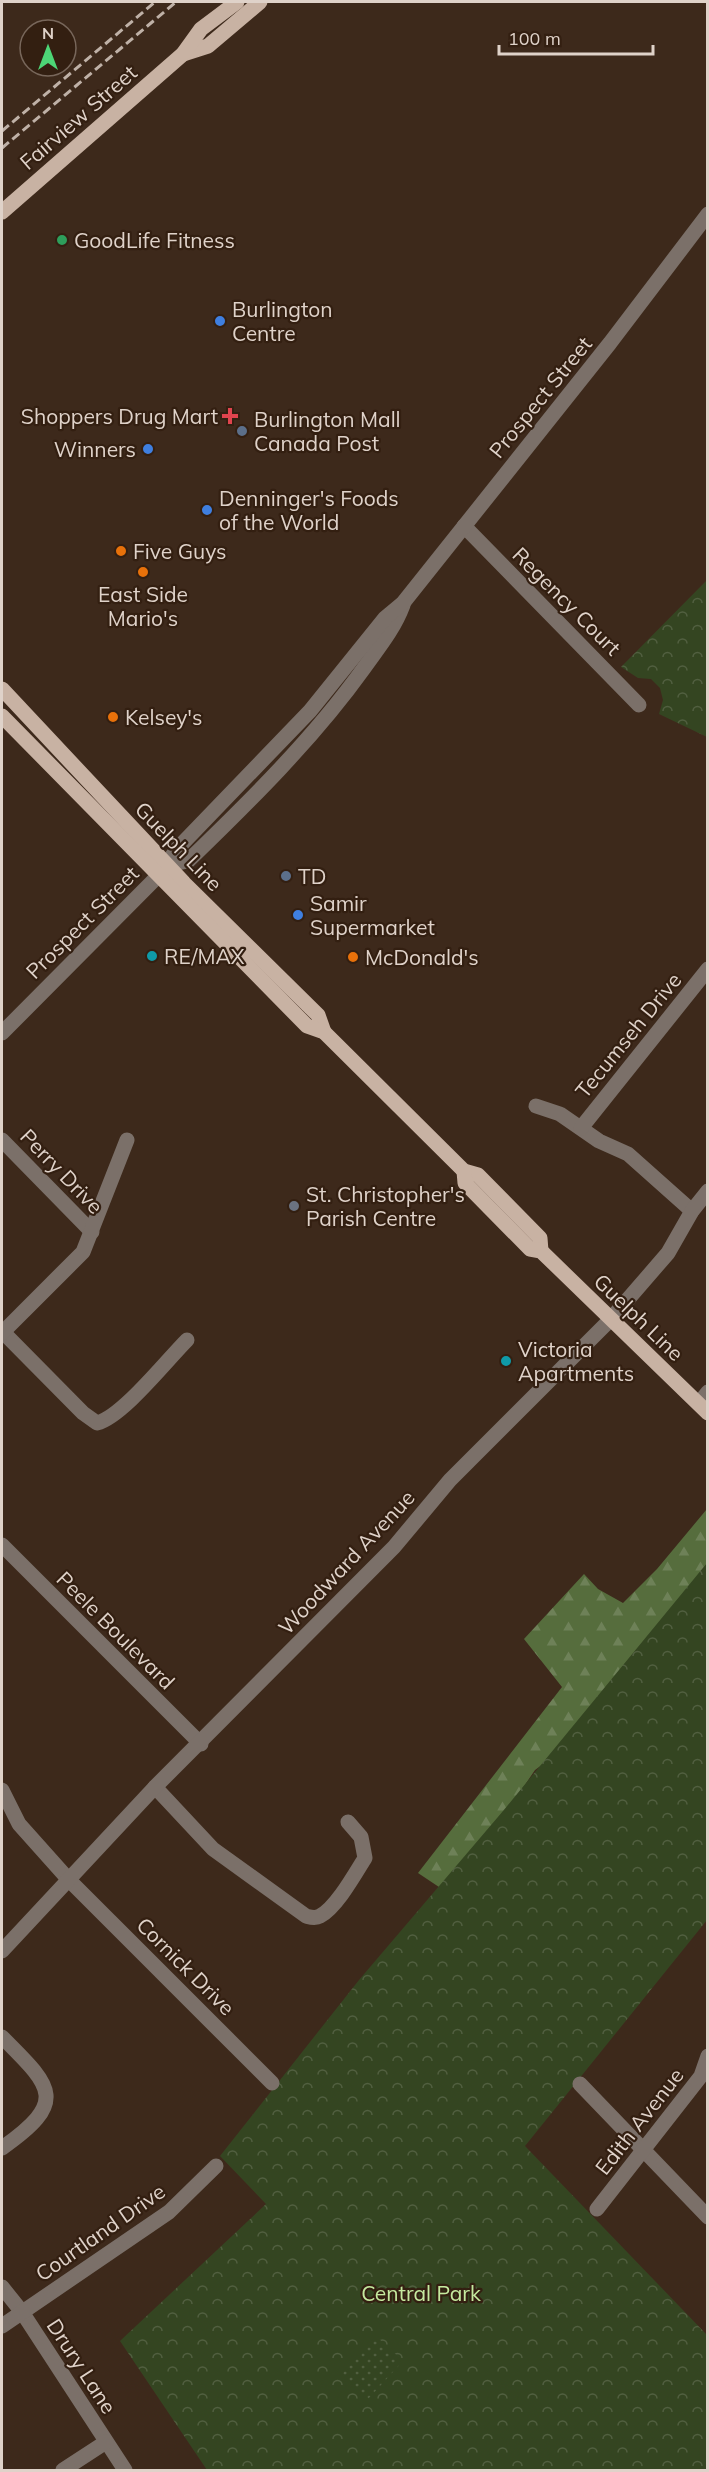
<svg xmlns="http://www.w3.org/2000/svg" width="709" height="2472" viewBox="0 0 709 2472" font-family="Mulish,sans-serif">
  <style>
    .forest { fill: url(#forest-firs) }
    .park { fill: url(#park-crowns) }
    .garden { fill: url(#garden-dots) }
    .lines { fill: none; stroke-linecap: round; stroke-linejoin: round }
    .minor { stroke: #7b7069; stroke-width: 15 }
    .major { stroke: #c8b2a3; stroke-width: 15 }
    .rail { stroke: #bfb1a7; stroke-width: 3; stroke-dasharray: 9 4.5; stroke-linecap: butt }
    .leisure-dot { fill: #2e9e5b; stroke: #331f11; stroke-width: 2 }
    .shop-dot { fill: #3f7fe0; stroke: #331f11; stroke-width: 2 }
    .health-dot { fill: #e0444e; stroke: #331f11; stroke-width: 2 }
    .service-dot { fill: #5c6f8a; stroke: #331f11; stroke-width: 2 }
    .food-dot { fill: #e8710a; stroke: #331f11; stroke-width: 2 }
    .culture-dot { fill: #0f9aa8; stroke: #331f11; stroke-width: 2 }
    .worship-dot { fill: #6b7280; stroke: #331f11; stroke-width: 2 }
    .labels { text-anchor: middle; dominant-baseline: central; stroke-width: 4.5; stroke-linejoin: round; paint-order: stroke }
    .street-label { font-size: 21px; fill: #dfd2c9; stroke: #331f11 }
    .poi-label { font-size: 21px; fill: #dfd2c9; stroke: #331f11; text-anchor: start }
    .park-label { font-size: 21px; fill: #c5ea9f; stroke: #331f11 }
  </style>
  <defs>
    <pattern id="forest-firs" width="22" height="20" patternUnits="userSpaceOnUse" patternTransform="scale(1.5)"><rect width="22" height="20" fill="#566d3d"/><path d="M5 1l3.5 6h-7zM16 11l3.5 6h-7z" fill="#6e8158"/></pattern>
    <pattern id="park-crowns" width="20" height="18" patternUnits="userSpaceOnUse" patternTransform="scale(1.5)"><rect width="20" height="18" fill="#344521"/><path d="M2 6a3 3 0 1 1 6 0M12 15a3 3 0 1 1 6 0" fill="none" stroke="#515f40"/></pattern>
    <pattern id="garden-dots" width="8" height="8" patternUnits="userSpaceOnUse" patternTransform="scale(1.5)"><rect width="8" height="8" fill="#344521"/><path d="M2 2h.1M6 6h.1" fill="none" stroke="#515f40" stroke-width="1.8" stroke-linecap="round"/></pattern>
  </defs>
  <rect width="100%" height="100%" fill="#3d291b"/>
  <polygon class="forest" points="707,1509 707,1643 535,1770 510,1807 442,1889 418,1873 562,1687 524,1639 584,1574 598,1589 623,1603 657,1569"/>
  <g class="park">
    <polygon points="707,580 707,737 659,714 663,700 660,688 651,679 638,678 621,667"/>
    <polygon points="707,1563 707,1920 525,2146 707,2335 707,2470 207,2470 120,2341 266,2204 220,2156 359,1980 503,1811"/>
  </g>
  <polygon class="garden" points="377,2337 403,2361 368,2399 342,2374"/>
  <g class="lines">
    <g class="minor">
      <polyline points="464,526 639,705"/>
      <path d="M167 865 188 861C251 800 313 739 364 668 379 647 394 629 403 605"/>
      <polyline points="2,1033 158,876 177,849 310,711 385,618 403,603 610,343 708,214"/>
      <polyline points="536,1106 560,1114 599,1141 628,1154 692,1211"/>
      <polyline points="581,1128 708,969"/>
      <polyline points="2,1140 92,1232"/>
      <path d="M2 1331 83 1413 97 1423C122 1417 167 1360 187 1340"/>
      <polyline points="2,1333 83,1252 127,1140"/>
      <polyline points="699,1403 708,1392"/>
      <polyline points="2,1545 201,1744"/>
      <path d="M155 1787 213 1849 306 1916C310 1917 315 1919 320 1916 336 1908 355 1874 365 1858L361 1837 348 1822"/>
      <polyline points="2,1790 19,1824 69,1880 272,2083"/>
      <polyline points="2,1951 155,1787 394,1547 450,1480 610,1320 668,1253 692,1211 708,1191"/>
      <path d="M2 2037C52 2087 69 2101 2 2148"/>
      <polyline points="580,2084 708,2217"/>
      <polyline points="597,2209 701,2076 708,2056"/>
      <polyline points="2,2287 22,2312 125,2470"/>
      <polyline points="2,2326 169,2212 216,2166"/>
      <polyline points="63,2470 106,2442"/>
    </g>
    <g class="major">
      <polyline points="183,54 208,46 260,2"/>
      <polyline points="2,212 183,54 201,29 237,2"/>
      <polyline points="2,689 184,883 318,1015 324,1032"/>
      <polyline points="2,716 307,1026 324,1032 464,1171 478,1175 540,1238 541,1251"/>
      <polyline points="464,1171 465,1183 530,1249 541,1251 708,1413"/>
    </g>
    <g class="rail">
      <polyline points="2,131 155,2"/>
      <polyline points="2,148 176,2"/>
    </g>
  </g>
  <circle class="leisure-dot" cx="62" cy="240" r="6"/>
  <g class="shop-dot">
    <circle cx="220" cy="321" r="6"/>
    <circle cx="148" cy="449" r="6"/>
    <circle cx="207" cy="510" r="6"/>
    <circle cx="298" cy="915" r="6"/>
  </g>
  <path class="health-dot" d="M227 407h6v6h6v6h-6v6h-6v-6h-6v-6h6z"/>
  <g class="service-dot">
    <circle cx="242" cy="431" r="6"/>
    <circle cx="286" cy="876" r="6"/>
  </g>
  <g class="food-dot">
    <circle cx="121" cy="551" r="6"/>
    <circle cx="143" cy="572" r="6"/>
    <circle cx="113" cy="717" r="6"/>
    <circle cx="353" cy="957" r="6"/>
  </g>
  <g class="culture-dot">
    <circle cx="152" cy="956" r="6"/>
    <circle cx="506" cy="1361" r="6"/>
  </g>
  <circle class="worship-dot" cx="294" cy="1206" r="6"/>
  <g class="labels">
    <g class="street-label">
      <text transform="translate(78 117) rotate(-41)">Fairview Street</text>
      <text transform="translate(540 397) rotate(-51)">Prospect Street</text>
      <text transform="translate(567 601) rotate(45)">Regency Court</text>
      <text transform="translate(179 846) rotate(46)">Guelph Line</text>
      <text transform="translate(82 922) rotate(-45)">Prospect Street</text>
      <text transform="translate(628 1035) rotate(-51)">Tecumseh Drive</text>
      <text transform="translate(62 1171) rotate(46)">Perry Drive</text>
      <text transform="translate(639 1317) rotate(44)">Guelph Line</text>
      <text transform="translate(346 1562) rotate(-47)">Woodward Avenue</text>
      <text transform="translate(116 1630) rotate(45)">Peele Boulevard</text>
      <text transform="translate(186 1966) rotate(45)">Cornick Drive</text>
      <text transform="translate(639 2121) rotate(-52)">Edith Avenue</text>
      <text transform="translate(100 2232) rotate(-35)">Courtland Drive</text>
      <text transform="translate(82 2366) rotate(57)">Drury Lane</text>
    </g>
    <g class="poi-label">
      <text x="74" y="240">GoodLife Fitness</text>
      <text x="232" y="309">Burlington<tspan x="232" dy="24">Centre</tspan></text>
      <text x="218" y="416" text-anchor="end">Shoppers Drug Mart</text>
      <text x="254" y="419">Burlington Mall<tspan x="254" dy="24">Canada Post</tspan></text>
      <text x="136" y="449" text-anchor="end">Winners</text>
      <text x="219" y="498">Denninger's Foods<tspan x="219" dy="24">of the World</tspan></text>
      <text x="133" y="551">Five Guys</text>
      <text x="143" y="594" text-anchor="middle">East Side<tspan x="143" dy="24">Mario's</tspan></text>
      <text x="125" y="717">Kelsey's</text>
      <text x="298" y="876">TD</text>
      <text x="310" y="903">Samir<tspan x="310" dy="24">Supermarket</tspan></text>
      <text x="164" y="956">RE/MAX</text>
      <text x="365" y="957">McDonald's</text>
      <text x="306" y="1194">St. Christopher's<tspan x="306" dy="24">Parish Centre</tspan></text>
      <text x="518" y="1349">Victoria<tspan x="518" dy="24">Apartments</tspan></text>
    </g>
    <g class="park-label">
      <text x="421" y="2293">Central Park</text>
    </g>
  </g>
  <rect width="709" height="2472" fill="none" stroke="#dfd2c9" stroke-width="6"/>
  <g transform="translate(48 48)"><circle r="28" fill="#331f11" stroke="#78675b" stroke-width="1.5"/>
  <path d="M0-4.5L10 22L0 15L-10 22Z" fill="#4dd676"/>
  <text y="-9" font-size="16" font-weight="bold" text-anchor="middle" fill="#dfd2c9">N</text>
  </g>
  <path d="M499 45v9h154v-9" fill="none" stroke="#dfd2c9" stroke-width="3"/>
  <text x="508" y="45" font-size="18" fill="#dfd2c9" stroke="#331f11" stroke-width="4.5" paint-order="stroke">100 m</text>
</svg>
